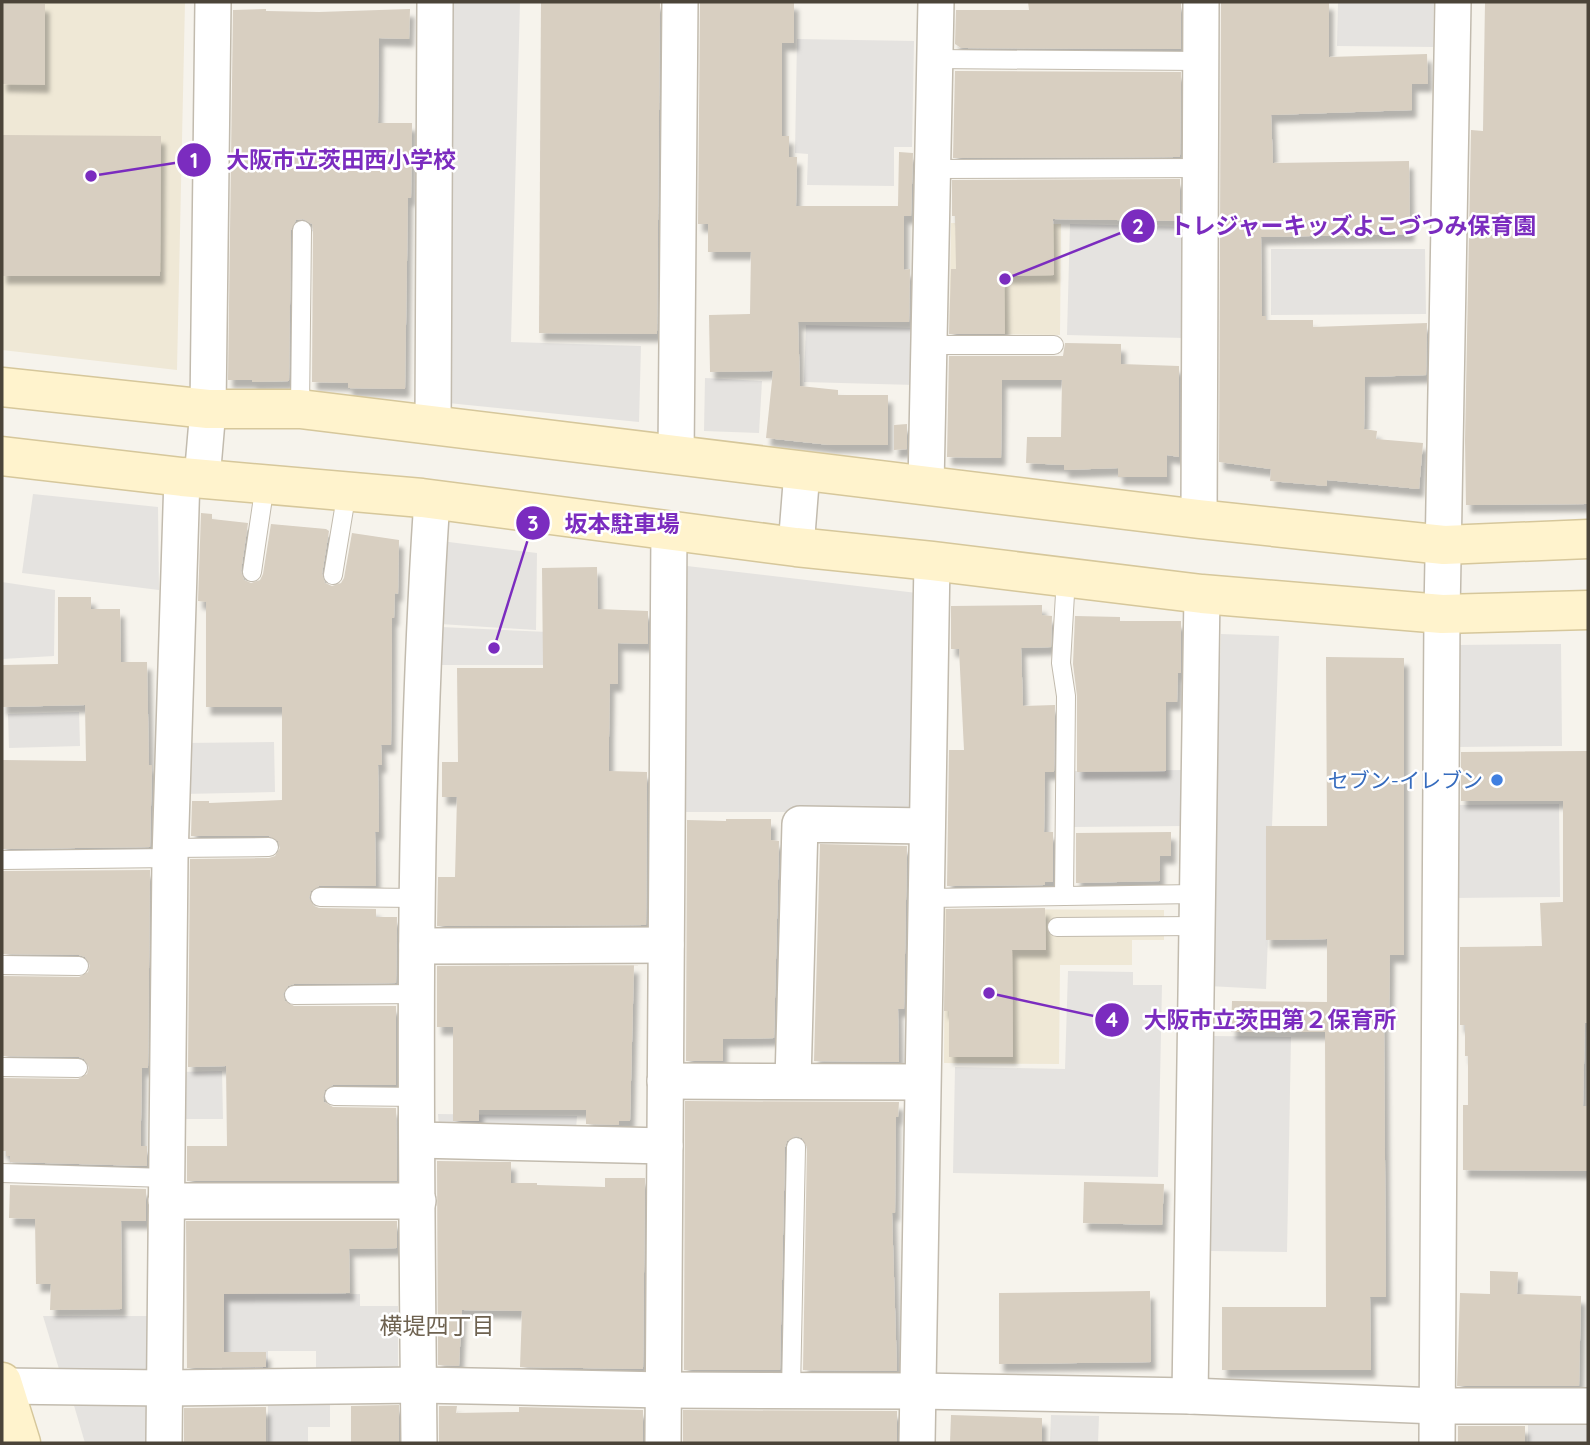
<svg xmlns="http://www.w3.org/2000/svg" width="1590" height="1445" viewBox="0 0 1590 1445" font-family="Quicksand,'Noto Sans JP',sans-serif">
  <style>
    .education { fill: #efe8d6 }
    .parking { fill: #e5e3e0 }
    .building { fill: #d8cfc1; filter: url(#shadow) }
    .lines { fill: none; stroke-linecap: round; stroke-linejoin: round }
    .lane-casing { stroke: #c2bbae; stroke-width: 20 }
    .street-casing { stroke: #c2bbae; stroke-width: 38 }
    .secondary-casing { stroke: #d6c79b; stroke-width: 41 }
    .lane { stroke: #fff; stroke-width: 18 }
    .street { stroke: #fff; stroke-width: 35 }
    .secondary { stroke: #fff3cd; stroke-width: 38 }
    .shop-dot { fill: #3f7fe0; stroke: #fff; stroke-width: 2.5 }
    .labels { text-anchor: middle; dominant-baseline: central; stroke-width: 5; stroke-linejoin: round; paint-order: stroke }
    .shop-label { font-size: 21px; fill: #366cbe; stroke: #fff; text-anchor: end }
    .neighbourhood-label { font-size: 23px; fill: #6e6250; stroke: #fff }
    .leader { fill: none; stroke: #7b2cbf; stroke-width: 2.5 }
    .callout-dot { fill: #7b2cbf; stroke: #fff; stroke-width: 2.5 }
    .mark-label { font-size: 21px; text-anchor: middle; font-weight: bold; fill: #fff }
    .callout-label { font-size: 23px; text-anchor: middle; font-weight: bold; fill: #7b2cbf; stroke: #fff; stroke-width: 5; stroke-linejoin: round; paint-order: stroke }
  </style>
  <defs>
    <filter id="shadow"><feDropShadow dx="4.5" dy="8" stdDeviation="2" flood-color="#0004"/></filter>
  </defs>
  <rect width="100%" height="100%" fill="#f6f3ec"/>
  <g class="education">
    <polygon points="2,2 185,2 177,370 2,350"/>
    <polygon points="951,223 1061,224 1060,335 949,334"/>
    <polygon points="945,909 1164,910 1164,940 1132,940 1132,965 1060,965 1059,1064 944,1063"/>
  </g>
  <g class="parking">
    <polygon points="449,2 520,2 511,342 641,346 639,422 448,403"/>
    <polygon points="1338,2 1434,2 1433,47 1337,46"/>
    <polygon points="797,39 914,41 912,147 894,147 894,186 807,185 808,154 795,153"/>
    <polygon points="1070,224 1186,227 1184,338 1067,335"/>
    <polygon points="1271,249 1425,249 1426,314 1271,315"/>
    <polygon points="806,325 916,328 915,385 804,382"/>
    <polygon points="705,378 762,381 759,433 704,431"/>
    <polygon points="33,494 158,507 159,590 22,573"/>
    <polygon points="441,541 537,553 536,630 440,624"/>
    <polygon points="687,566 917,593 912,812 682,812"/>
    <polygon points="2,582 55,590 54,656 2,659"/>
    <polygon points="441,627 548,632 545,665 441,665"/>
    <polygon points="1221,634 1279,636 1266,989 1208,986"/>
    <polygon points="1561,644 1562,746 1458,747 1456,645"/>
    <polygon points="79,712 80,746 9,748 8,714"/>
    <polygon points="274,742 275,792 183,794 182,743"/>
    <polygon points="1182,770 1183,826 1073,827 1072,771"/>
    <polygon points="1559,804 1560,897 1454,898 1453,805"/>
    <polygon points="1068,971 1133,972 1133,985 1162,985 1158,1177 953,1173 955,1067 1065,1069"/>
    <polygon points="1214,1036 1291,1037 1287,1252 1210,1251"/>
    <polygon points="222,1071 223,1119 181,1119 180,1072"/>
    <polygon points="438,1114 577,1116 576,1129 439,1127"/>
    <polygon points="222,1293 360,1294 360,1306 398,1306 398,1368 316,1374 316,1351 268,1351 268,1371 222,1371"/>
    <polygon points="43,1316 151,1316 151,1369 59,1369"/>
    <polygon points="73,1402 156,1403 156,1443 85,1443"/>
    <polygon points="268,1403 330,1403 330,1427 308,1427 308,1443 268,1443"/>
    <polygon points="1051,1415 1099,1416 1098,1443 1050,1443"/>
    <rect x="1528" y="1422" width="60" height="21"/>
  </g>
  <g class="building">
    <polygon points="541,2 660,2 657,334 539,333"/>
    <polygon points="700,2 794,2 794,43 782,43 782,136 789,136 789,157 797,157 796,206 898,206 899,152 913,153 911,216 904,216 904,270 910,269 909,322 798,322 800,386 838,390 838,395 888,395 888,445 830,445 766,438 773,371 710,372 709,315 750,314 751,252 708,252 708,224 698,224"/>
    <polygon points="1028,2 1181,2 1181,49 961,48 955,44 956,10 1029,10"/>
    <polygon points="1221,2 1329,2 1329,57 1427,54 1428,84 1412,84 1412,110 1271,115 1273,163 1409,161 1410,234 1261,237 1262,316 1266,316 1266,320 1313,320 1313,327 1427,323 1426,375 1365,377 1364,429 1377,431 1376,439 1423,443 1419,489 1327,480 1327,486 1270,481 1271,469 1219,462"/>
    <polygon points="1485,2 1588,2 1588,504 1466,505 1465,441 1471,130 1483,131"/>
    <polygon points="2,4 45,4 45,85 2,84"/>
    <polygon points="266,9 266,11 319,12 410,9 409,39 379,38 378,123 412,123 411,198 408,198 405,389 348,388 348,383 312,382 313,230 312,224 303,219 296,220 291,230 289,381 252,382 252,380 228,380 233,10"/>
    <polygon points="955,71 1181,72 1180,157 953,158"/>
    <polygon points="2,135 161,136 160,276 2,276"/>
    <polygon points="1180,179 1180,221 1053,219 1054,275 1004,276 1005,334 949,334 951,269 956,269 955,216 952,216 952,180"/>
    <polygon points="1065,343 1121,344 1121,364 1179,366 1179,457 1167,455 1167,477 1118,477 1118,468 1064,470 1064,465 1026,463 1027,437 1061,437 1062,380 1002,380 1001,458 947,457 949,356 1063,356"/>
    <polygon points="907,424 907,449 894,450 894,425"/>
    <polygon points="201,513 212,514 212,519 248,523 241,571 244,580 251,583 260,580 263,574 271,524 326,529 329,531 322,574 325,583 332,586 341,583 344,578 352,533 399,540 398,594 395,593 394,618 392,618 391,745 381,745 382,765 378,765 379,832 375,832 376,886 319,886 311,891 309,898 314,906 319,908 376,909 376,917 397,917 396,983 294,984 288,986 283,994 285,1001 294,1006 396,1006 396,1085 333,1085 325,1090 323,1097 324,1102 333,1107 396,1108 397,1181 187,1181 187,1146 227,1146 226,1066 188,1067 190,859 269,858 275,856 280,848 278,841 269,836 191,836 192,801 209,801 209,803 282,800 282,707 206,707 206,602 198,601"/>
    <polygon points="597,567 598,609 648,611 648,644 618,643 618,684 610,684 609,737 609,771 647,772 646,925 437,926 438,877 455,877 457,797 442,797 442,762 458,762 457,668 543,668 542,568"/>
    <polygon points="58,597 91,597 91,609 120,609 121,662 147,662 149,765 152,765 150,847 2,849 2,760 86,761 85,705 2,707 2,665 58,664"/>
    <polygon points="1042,605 1042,615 1052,616 1051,647 1021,648 1023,706 1055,705 1054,772 1045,772 1044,832 1053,832 1053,882 1045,882 1045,885 947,886 949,750 964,750 959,649 951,649 951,606"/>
    <polygon points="1075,616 1120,617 1120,621 1181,621 1181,673 1178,673 1177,702 1166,702 1166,771 1077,772 1077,696 1073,664"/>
    <polygon points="1326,657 1404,658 1404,955 1390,955 1389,1020 1384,1020 1386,1297 1370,1297 1371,1370 1222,1370 1222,1307 1326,1307 1325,1032 1231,1032 1232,1001 1327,1002 1327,939 1266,940 1266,826 1327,826"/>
    <polygon points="1588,751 1588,1023 1585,1023 1583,1106 1588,1106 1588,1171 1463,1170 1463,1105 1468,1105 1468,1056 1465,1056 1465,1025 1460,1025 1460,947 1542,946 1540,903 1563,902 1563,801 1461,801 1461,752"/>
    <polygon points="726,819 771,819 771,840 779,841 774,1038 723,1039 723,1061 686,1061 687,820 726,821"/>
    <polygon points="1171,832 1171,856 1160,856 1160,881 1076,883 1076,833"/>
    <polygon points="820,844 907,846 904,1009 898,1009 899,1062 814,1061"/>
    <polygon points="150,870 148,1068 142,1068 141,1121 141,1146 147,1146 147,1166 10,1162 10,1156 6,1156 6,1151 2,1151 2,1078 78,1079 87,1074 89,1067 84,1059 79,1057 2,1056 3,976 79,977 88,972 90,965 85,957 79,955 3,954 2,871"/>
    <polygon points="1045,908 1046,950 1012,950 1013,1057 949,1057 949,1011 944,1011 946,909"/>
    <polygon points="634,965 630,1121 619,1121 619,1125 586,1124 586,1110 479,1110 479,1121 453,1121 453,1027 437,1027 437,966 639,965"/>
    <polygon points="685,1101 899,1102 898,1117 896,1117 895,1213 892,1213 897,1371 803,1370 807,1147 802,1138 796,1136 787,1141 785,1147 780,1370 684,1370"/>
    <polygon points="437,1161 511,1162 511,1183 537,1183 537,1185 605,1187 605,1178 645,1178 643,1369 520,1367 522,1311 462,1310 459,1366 438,1365"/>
    <polygon points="1084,1182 1164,1184 1162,1225 1083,1223"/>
    <polygon points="10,1185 146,1189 146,1221 121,1221 122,1309 50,1310 51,1284 36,1284 35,1219 9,1218"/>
    <polygon points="186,1221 397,1221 397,1248 349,1249 350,1293 224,1294 224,1352 266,1352 266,1367 187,1368"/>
    <polygon points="1490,1271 1518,1272 1517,1294 1581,1296 1579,1386 1457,1386 1460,1293 1490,1294"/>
    <polygon points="1150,1291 1151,1362 999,1364 999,1293"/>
    <polygon points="399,1405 399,1443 351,1443 351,1406"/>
    <polygon points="439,1406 457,1406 456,1413 519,1412 519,1407 643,1410 643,1443 439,1443"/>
    <polygon points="266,1407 266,1443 184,1443 184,1408"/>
    <polygon points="683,1410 897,1411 897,1443 683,1443"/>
    <polygon points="951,1415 1042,1418 1042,1443 950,1443"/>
    <rect x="1458" y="1426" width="67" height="17"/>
  </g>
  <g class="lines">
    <defs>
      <g id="lane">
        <polyline points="935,59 1199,61"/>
        <polyline points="933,169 1201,168"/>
        <polyline points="929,345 1054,345"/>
        <polyline points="300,409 302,230"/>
        <polyline points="252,572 265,484"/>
        <polyline points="333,575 347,491"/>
        <polyline points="170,848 269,847"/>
        <polyline points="2,860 170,858"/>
        <polyline points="1064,896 1066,696 1061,663 1066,577"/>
        <polyline points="320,897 417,898"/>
        <polyline points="926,898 1196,894"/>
        <polyline points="1057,927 1196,926"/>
        <polyline points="2,965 79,966"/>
        <polyline points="294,995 417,994"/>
        <polyline points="2,1067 78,1068"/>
        <polyline points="334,1096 417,1097"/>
        <polyline points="2,1173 167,1178"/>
        <polyline points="791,1390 796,1147"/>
      </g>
      <g id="street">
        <polyline points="433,426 435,2"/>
        <polyline points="676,456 680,2"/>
        <polyline points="202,479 208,409 213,2"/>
        <polyline points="926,485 936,2"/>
        <polyline points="1199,519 1201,2"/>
        <polyline points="796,547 802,471"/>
        <polyline points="417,946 666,945"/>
        <polyline points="665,1081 922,1082"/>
        <polyline points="793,1081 800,824 927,826"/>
        <polyline points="418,1140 665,1146"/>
        <polyline points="166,1201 418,1201"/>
        <polyline points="2,1386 164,1388 419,1385 664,1390 917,1391 1190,1396 1437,1406 1588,1406"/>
        <polyline points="1190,1396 1202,594"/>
        <polyline points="164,1443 170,858 182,477"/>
        <path d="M419 1443C416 1129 411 813 432 499"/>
        <polyline points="663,1443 669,531"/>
        <polyline points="917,1443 932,561"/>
        <polyline points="1437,1443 1442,614 1453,2"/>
      </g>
      <g id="secondary">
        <polyline points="2,387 208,409 300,409 1199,519 1444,545 1588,539"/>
        <polyline points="2,456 182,477 422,498 796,547 932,561 1202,594 1442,614 1588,610"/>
        <polyline points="2,1382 21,1443"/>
      </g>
    </defs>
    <use href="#lane" class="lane-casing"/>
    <use href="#street" class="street-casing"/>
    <use href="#secondary" class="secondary-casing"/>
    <use href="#lane" class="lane"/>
    <use href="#street" class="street"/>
    <use href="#secondary" class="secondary"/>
  </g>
  <circle class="shop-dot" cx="1497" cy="780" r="7"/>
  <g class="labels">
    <g class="shop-label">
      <text x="1483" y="780">セブン-イレブン</text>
    </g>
    <g class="neighbourhood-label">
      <text x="437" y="1325">横堤四丁目</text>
    </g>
  </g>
  <path class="leader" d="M91 176L194 160M1005 279L1138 226M494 648L533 523M989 993L1112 1020"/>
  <g class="callout-dot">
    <circle cx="91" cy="176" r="7"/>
    <circle cx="1005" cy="279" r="7"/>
    <circle cx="494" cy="648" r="7"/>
    <circle cx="989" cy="993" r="7"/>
    <circle cx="194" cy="160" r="18"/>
    <circle cx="1138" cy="226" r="18"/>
    <circle cx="533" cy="523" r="18"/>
    <circle cx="1112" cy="1020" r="18"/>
  </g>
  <g class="mark-label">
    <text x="194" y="168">1</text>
    <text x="1138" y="234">2</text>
    <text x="533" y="531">3</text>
    <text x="1112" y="1027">4</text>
  </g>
  <g class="callout-label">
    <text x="341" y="168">大阪市立茨田西小学校</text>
    <text x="1353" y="234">トレジャーキッズよこづつみ保育園</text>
    <text x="622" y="532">坂本駐車場</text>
    <text x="1270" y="1028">大阪市立茨田第２保育所</text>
  </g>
  <rect width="1590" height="1445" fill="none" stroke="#4b4439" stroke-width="7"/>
</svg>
